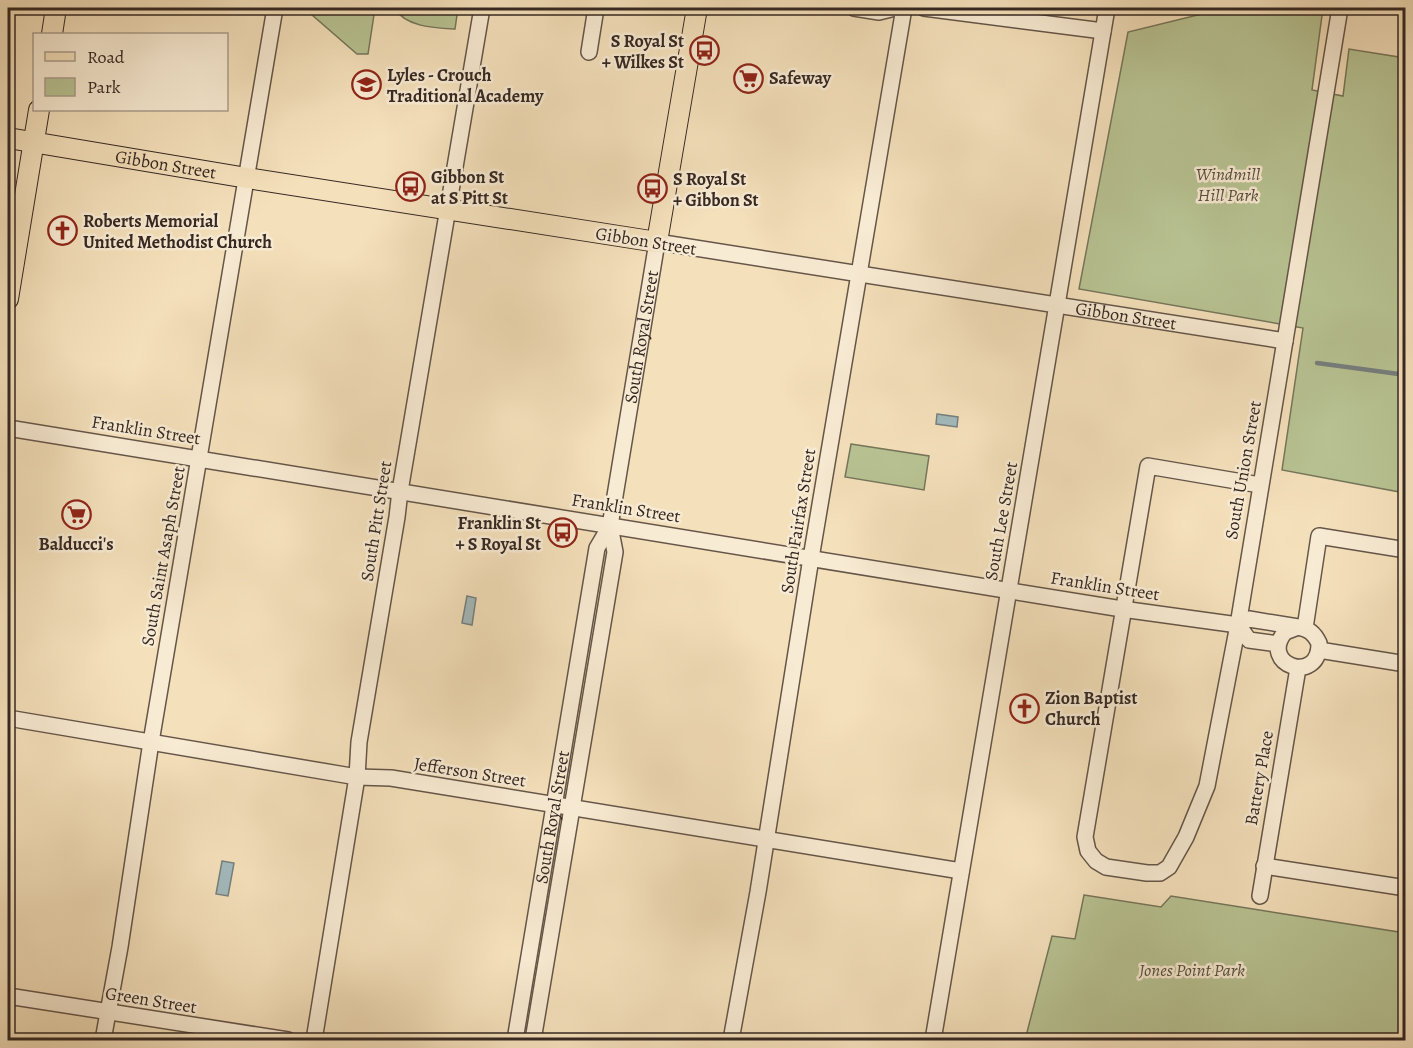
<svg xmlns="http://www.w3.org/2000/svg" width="1413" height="1048" viewBox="0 0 1413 1048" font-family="Alegreya,serif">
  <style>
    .green { fill: #b8c393; stroke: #76765b; stroke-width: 1.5 }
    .water { fill: #a3babd; stroke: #77807f; stroke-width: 1.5 }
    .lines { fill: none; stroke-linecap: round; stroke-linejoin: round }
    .stream { stroke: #77807f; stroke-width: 4.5 }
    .minor-casing { stroke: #655649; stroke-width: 18 }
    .major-casing { stroke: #352823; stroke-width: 22 }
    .minor { stroke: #f8ebd3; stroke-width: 15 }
    .major { stroke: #f4e0bb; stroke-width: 20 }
    .labels { text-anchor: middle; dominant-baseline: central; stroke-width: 5; stroke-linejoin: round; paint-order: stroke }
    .poi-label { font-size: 18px; font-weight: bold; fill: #352823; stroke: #f8ebd3; text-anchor: start }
    .street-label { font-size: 18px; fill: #352823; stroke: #f8ebd3 }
    .park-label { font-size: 18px; font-style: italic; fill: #564f3f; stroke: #f8ebd3 }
  </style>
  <rect width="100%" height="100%" fill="#f4e0bb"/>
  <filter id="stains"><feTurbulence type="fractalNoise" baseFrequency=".00333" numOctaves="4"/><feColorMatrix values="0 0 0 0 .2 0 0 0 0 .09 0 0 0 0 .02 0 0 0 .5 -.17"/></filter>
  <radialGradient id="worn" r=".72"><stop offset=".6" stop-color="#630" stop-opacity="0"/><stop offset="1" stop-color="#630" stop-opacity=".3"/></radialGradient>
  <g class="green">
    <polygon points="304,8 375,8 368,54 357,54"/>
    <path d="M394 8H458L455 29C434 28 406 27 394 8Z"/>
    <polygon points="1222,8 1323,8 1312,90 1343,96 1349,49 1405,58 1405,493 1282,470 1303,328 1079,289 1128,32 1218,10"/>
    <polygon points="851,444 929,456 924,490 845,477"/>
    <polygon points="1084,895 1161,907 1171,896 1405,933 1405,1040 1025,1040 1052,936 1075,939"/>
  </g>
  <g class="water">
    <polygon points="937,414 958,417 957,427 936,424"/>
    <polygon points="467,596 476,598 472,625 462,623"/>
    <polygon points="222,861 234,863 228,896 216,894"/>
  </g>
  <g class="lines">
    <polyline class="stream" points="1317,363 1406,375"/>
    <defs>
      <g id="minor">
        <polyline points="854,8 879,12 895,8"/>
        <polyline points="924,8 1103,31"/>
        <polyline points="589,52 596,8"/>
        <polyline points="8,428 1122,609 1238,625"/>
        <polyline points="1260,485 1148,466 1085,837 1088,851 1096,861 1106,867 1147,873 1160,873 1169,867 1186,837 1207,786 1238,625 1340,8"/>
        <polyline points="1305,628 1319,536 1406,550"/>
        <path d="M1278 644 1249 640 1238 625 1249 619 1298 627C1309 629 1314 633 1319 643 1320 686 1258 665 1285 632L1298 627"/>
        <polyline points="1319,650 1406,664"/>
        <polyline points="8,718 357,777 391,778 961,871"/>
        <polyline points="1264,866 1406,888"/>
        <polyline points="1260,896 1298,668"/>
        <polyline points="8,996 288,1040"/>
        <polyline points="103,1040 120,947 151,742 275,8"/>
        <polyline points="314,1040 357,777 359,742 397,517 400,491 482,8"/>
        <path id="s1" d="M515 1040 597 548 610 526 657 242 1285 341"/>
        <polyline points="533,1040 615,552 610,526"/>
        <polyline points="731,1040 758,892 811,558 904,8"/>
        <polyline points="933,1040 1107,8"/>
      </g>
      <g id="major">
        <polyline points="52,34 56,8"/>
        <path id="s2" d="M8 138 247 178 657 242 697 8"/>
        <polyline points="8,299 39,110"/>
      </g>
    </defs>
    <use href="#minor" class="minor-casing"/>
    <use href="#major" class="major-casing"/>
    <use href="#minor" class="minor"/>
    <use href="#major" class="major"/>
  </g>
  <defs>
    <symbol id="bus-ring" viewBox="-11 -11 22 22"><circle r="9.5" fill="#f8ebd3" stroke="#8f2418" stroke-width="1.5"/><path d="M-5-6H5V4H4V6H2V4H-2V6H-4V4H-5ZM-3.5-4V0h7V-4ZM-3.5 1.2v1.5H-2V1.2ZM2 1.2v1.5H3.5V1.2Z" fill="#8f2418"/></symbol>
    <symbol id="supermarket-ring" viewBox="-11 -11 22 22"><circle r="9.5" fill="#f8ebd3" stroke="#8f2418" stroke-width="1.5"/><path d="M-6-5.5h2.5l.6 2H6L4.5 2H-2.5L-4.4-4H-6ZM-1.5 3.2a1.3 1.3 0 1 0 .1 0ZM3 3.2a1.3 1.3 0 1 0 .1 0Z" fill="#8f2418"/></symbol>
    <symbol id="school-ring" viewBox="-11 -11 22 22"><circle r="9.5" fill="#f8ebd3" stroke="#8f2418" stroke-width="1.5"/><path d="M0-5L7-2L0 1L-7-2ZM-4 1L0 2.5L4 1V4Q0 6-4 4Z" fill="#8f2418"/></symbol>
    <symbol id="church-ring" viewBox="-11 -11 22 22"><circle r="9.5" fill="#f8ebd3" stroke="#8f2418" stroke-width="1.5"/><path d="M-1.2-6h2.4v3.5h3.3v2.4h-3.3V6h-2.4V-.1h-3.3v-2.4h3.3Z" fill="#8f2418"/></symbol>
  </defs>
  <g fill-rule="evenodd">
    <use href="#bus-ring" x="688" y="34" width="33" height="33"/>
    <use href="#supermarket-ring" x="732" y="62" width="33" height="33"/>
    <use href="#school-ring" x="350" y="68" width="33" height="33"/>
    <use href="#bus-ring" x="394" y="170" width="33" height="33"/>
    <use href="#bus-ring" x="636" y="172" width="33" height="33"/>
    <use href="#church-ring" x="46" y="214" width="33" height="33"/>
    <use href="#supermarket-ring" x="60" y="498" width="33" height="33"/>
    <use href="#bus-ring" x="546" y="516" width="33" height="33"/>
    <use href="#church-ring" x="1008" y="692" width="33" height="33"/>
  </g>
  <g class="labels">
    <g class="poi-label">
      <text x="684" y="41" text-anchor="end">S Royal St<tspan x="684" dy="21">+ Wilkes St</tspan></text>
      <text x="387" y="75">Lyles - Crouch<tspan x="387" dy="21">Traditional Academy</tspan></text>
      <text x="769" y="78">Safeway</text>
      <text x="431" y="177">Gibbon St<tspan x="431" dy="21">at S Pitt St</tspan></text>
      <text x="673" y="179">S Royal St<tspan x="673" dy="21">+ Gibbon St</tspan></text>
      <text x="83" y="221">Roberts Memorial<tspan x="83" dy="21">United Methodist Church</tspan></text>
      <text x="541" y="523" text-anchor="end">Franklin St<tspan x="541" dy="21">+ S Royal St</tspan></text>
      <text x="76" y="544" text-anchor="middle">Balducci's</text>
      <text x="1045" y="698">Zion Baptist<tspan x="1045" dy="21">Church</tspan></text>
    </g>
    <g class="street-label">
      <text stroke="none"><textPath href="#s2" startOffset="160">Gibbon Street</textPath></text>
      <text transform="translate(646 241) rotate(9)">Gibbon Street</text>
      <text stroke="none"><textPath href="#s1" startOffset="1287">Gibbon Street</textPath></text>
      <text stroke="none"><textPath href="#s1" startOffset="716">South Royal Street</textPath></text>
      <text transform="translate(146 430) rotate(9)">Franklin Street</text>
      <text transform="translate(1243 470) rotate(-80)">South Union Street</text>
      <text transform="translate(626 508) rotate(9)">Franklin Street</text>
      <text transform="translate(376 521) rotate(-81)">South Pitt Street</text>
      <text transform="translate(798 521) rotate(-81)">South Fairfax Street</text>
      <text transform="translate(1001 521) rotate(-80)">South Lee Street</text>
      <text transform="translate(163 556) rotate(-80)">South Saint Asaph Street</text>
      <text transform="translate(1105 586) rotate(9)">Franklin Street</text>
      <text transform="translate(470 772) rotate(9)">Jefferson Street</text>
      <text transform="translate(1259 778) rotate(-80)">Battery Place</text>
      <text stroke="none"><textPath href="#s1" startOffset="226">South Royal Street</textPath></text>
      <text transform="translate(151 1000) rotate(9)">Green Street</text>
    </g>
    <g class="park-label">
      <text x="1228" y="174">Windmill<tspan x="1228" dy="21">Hill Park</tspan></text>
      <text x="1192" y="970">Jones Point Park</text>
    </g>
  </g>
  <rect width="1413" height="1048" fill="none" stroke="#f4e0bb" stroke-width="30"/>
  <rect x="9" y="9" width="1395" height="1030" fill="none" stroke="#352823" stroke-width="3"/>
  <rect x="15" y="15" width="1383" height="1018" fill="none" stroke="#352823" stroke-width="1.5"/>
  <rect x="33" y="33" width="195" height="78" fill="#f8ebd3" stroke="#aa9d8d" stroke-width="1.5"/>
  <rect x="45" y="52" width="30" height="9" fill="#f4e0bb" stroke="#aa9d8d" stroke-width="1.5"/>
  <text x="87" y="63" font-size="18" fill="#352823">Road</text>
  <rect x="45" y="78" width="30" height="18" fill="#b8c393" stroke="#aa9d8d" stroke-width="1.5"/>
  <text x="87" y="93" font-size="18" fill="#352823">Park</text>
  <rect width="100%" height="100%" filter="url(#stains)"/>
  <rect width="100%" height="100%" fill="url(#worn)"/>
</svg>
